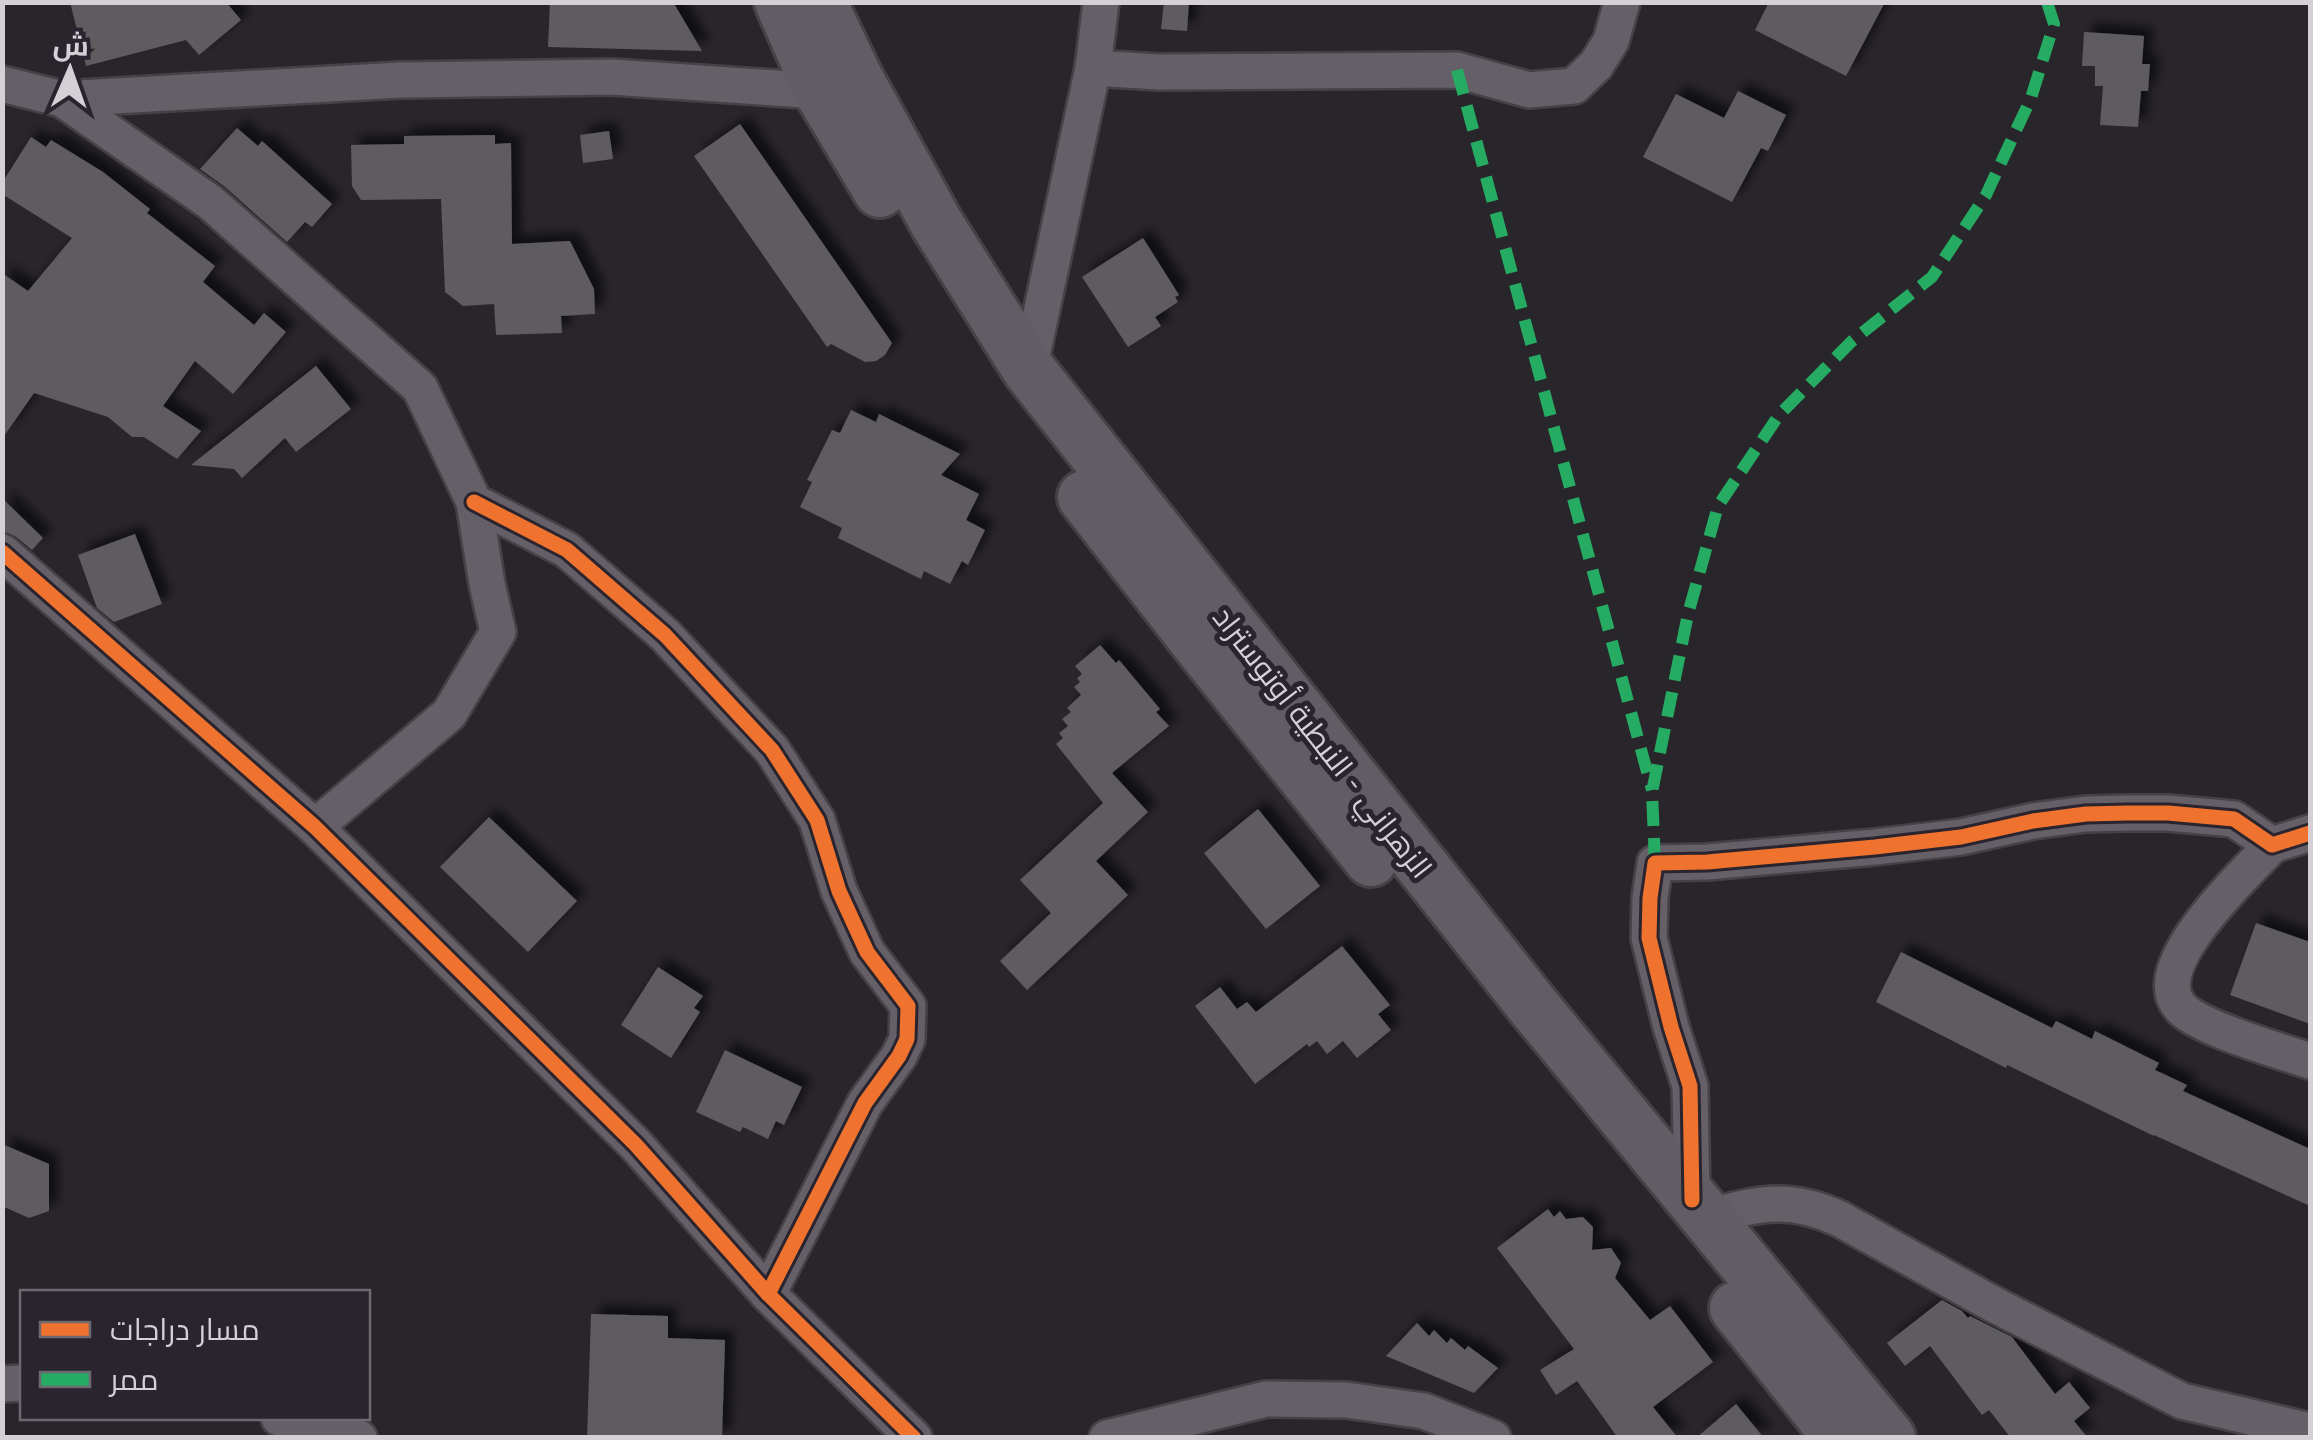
<svg xmlns="http://www.w3.org/2000/svg" width="2313" height="1440" viewBox="0 0 2313 1440" font-family="Quicksand,Cairo,sans-serif">
  <style>
    .building { fill: #5e5b60; filter: url(#shadow) }
    .lines { fill: none; stroke-linecap: round; stroke-linejoin: round }
    .minor-casing { stroke: #444246; stroke-width: 40 }
    .highway-casing { stroke: #444246; stroke-width: 58 }
    .minor { stroke: #655f68; stroke-width: 35 }
    .highway { stroke: #605d64; stroke-width: 52 }
    .quiet { stroke: #26ab63; stroke-width: 12; stroke-dasharray: 25 12; stroke-linecap: butt }
    .cycleway-casing { stroke: #29242d; stroke-width: 21 }
    .cycleway { stroke: #ef722f; stroke-width: 15 }
    .labels { text-anchor: middle; dominant-baseline: central; stroke-width: 10; stroke-linejoin: round; paint-order: stroke }
    .street-label { font-size: 30px; fill: #d4d0d6; stroke: #29242d }
  </style>
  <defs>
    <filter id="shadow"><feDropShadow dx="9" dy="-9" stdDeviation="5" flood-color="#0009"/></filter>
  </defs>
  <rect width="100%" height="100%" fill="#29262b"/>
  <g class="building">
    <polygon points="70,2 226,2 241,20 199,55 186,40 86,66"/>
    <polygon points="550,2 673,2 702,51 548,47"/>
    <polygon points="1164,2 1189,2 1187,31 1161,29"/>
    <polygon points="1769,2 1885,2 1846,76 1755,30"/>
    <polygon points="2084,32 2144,36 2142,64 2150,64 2148,91 2141,91 2138,127 2100,125 2103,86 2095,86 2095,66 2082,66"/>
    <polygon points="1738,91 1786,115 1768,151 1761,148 1732,202 1643,157 1676,94 1724,118"/>
    <polygon points="740,124 892,343 885,355 876,361 865,362 831,344 827,347 694,156"/>
    <polygon points="237,128 258,146 262,141 332,204 312,227 305,222 287,242 224,186 200,169"/>
    <polygon points="609,131 613,159 583,163 580,135"/>
    <polygon points="495,135 495,144 511,143 512,244 570,241 594,289 595,314 561,316 562,333 496,335 494,304 463,306 445,292 441,199 361,200 352,186 351,145 404,144 404,136"/>
    <polygon points="31,137 46,147 51,140 103,172 150,209 147,213 215,266 203,282 254,325 264,313 286,332 233,394 195,361 163,406 201,431 177,459 144,437 132,437 108,417 34,393 2,439 2,273 28,291 72,238 2,194 2,183"/>
    <polygon points="1143,238 1179,295 1175,297 1178,302 1155,317 1161,326 1128,347 1082,277"/>
    <polygon points="316,366 351,409 296,452 285,438 242,478 234,469 191,465"/>
    <polygon points="851,410 876,422 879,414 960,454 941,475 979,494 966,520 985,530 968,565 962,561 950,584 924,571 921,579 838,538 842,528 800,507 812,482 807,480 832,430 840,433"/>
    <polygon points="2,498 43,538 32,550 15,536 2,531"/>
    <polygon points="135,534 162,604 114,622 97,608 78,555"/>
    <polygon points="1100,645 1116,663 1119,660 1160,709 1156,712 1169,726 1112,773 1148,812 1096,861 1128,895 1027,990 1000,961 1051,913 1020,880 1103,803 1056,744 1063,738 1059,733 1068,726 1062,719 1071,712 1067,708 1081,695 1074,687 1080,682 1077,678 1082,674 1075,666"/>
    <polygon points="1258,809 1320,886 1266,929 1204,853"/>
    <polygon points="489,817 577,901 528,952 440,867"/>
    <polygon points="2256,923 2310,942 2310,1024 2230,995"/>
    <polygon points="1342,946 1390,1005 1378,1014 1391,1030 1357,1058 1343,1041 1327,1054 1317,1041 1309,1047 1307,1044 1255,1084 1195,1006 1220,987 1237,1009 1247,1002 1256,1012"/>
    <polygon points="1901,952 2052,1028 2056,1021 2092,1039 2095,1031 2159,1063 2155,1070 2187,1085 2183,1091 2310,1149 2310,1206 2154,1135 2154,1136 2007,1065 2006,1068 1876,1002"/>
    <polygon points="658,967 703,996 694,1008 700,1012 671,1058 621,1025"/>
    <polygon points="725,1050 802,1087 784,1125 776,1121 768,1139 743,1127 740,1132 696,1112"/>
    <polygon points="2,1144 49,1164 49,1211 29,1218 2,1206"/>
    <polygon points="1548,1209 1554,1217 1560,1211 1566,1219 1583,1217 1593,1227 1592,1250 1611,1248 1621,1263 1615,1278 1650,1320 1670,1306 1713,1362 1653,1407 1678,1438 1618,1438 1577,1381 1556,1395 1540,1370 1574,1349 1497,1248"/>
    <polygon points="1942,1300 1962,1311 1968,1318 1970,1316 2012,1337 2055,1394 2069,1382 2090,1408 2074,1421 2088,1438 2011,1438 1989,1410 1982,1415 1930,1346 1905,1366 1887,1343"/>
    <polygon points="591,1314 668,1316 668,1338 725,1340 722,1438 587,1438"/>
    <polygon points="1417,1323 1429,1336 1434,1330 1447,1343 1451,1338 1465,1350 1468,1346 1498,1368 1474,1393 1386,1356"/>
    <polygon points="1736,1404 1764,1438 1696,1438"/>
  </g>
  <g class="lines">
    <defs>
      <g id="minor">
        <polyline points="1093,68 1159,72 1457,70 1529,90 1574,86 1596,65 1611,41 1622,2"/>
        <polyline points="2,84 62,99 400,80 612,77 820,91"/>
        <polyline points="62,99 210,202 420,388 474,502 487,584 498,632 449,714 315,827"/>
        <polyline points="1029,370 1093,68 1101,2"/>
        <polyline points="474,502 567,550 665,635 772,750 817,820 839,891 867,952 908,1006 907,1039 899,1056 865,1103 768,1294"/>
        <polyline points="2,552 315,827 636,1145 768,1294 914,1438"/>
        <path d="M2272 845C2246 874 2141 968 2182 1009 2202 1029 2281 1051 2310 1061"/>
        <polyline points="1692,1200 1690,1086 1671,1027 1649,938 1650,898 1655,863 1707,862 1875,847 1961,837 2033,821 2086,814 2128,813 2168,813 2234,819 2272,845 2310,833"/>
        <path d="M1706 1217C1759 1204 1788 1195 1840 1219L1991 1303 2182 1401 2310 1431"/>
        <polyline points="2,1384 22,1383"/>
        <polyline points="279,1418 359,1438"/>
        <polyline points="1107,1438 1266,1399 1346,1400 1424,1411 1493,1438"/>
      </g>
      <g id="highway">
        <polyline points="781,2 820,91 880,191"/>
        <polyline points="820,2 857,79 937,224 1029,370 1533,1006 1889,1438"/>
        <polyline points="1084,497 1197,642 1371,860"/>
        <polyline points="1736,1308 1840,1438"/>
      </g>
    </defs>
    <use href="#minor" class="minor-casing"/>
    <use href="#highway" class="highway-casing"/>
    <use href="#minor" class="minor"/>
    <use href="#highway" class="highway"/>
    <g class="quiet">
      <polyline points="1457,70 1652,790"/>
      <polyline points="1655,863 1652,792 1688,614 1718,506 1779,415 1852,341 1932,277 1986,195 2031,98 2054,24 2047,2"/>
    </g>
    <defs>
      <g id="cycleway">
        <polyline points="474,502 567,550 665,635 772,750 817,820 839,891 867,952 908,1006 907,1039 899,1056 865,1103 768,1294"/>
        <polyline points="2,552 315,827 636,1145 768,1294 914,1438"/>
        <polyline points="1692,1200 1690,1086 1671,1027 1649,938 1650,898 1655,863 1707,862 1875,847 1961,837 2033,821 2086,814 2128,813 2168,813 2234,819 2272,845 2310,833"/>
      </g>
    </defs>
    <use href="#cycleway" class="cycleway-casing"/>
    <use href="#cycleway" class="cycleway"/>
  </g>
  <g class="labels">
    <g class="street-label">
      <text transform="translate(1323 742) rotate(52)">الزهراني - النبطية أوتوستراد</text>
    </g>
  </g>
  <rect width="2313" height="1440" fill="none" stroke="#d4d0d6" stroke-width="10"/>
  <rect x="20" y="1290" width="350" height="130" fill="#29242d" stroke="#6d6971" stroke-width="2.5"/>
  <rect x="40" y="1322" width="50" height="15" fill="#ef722f" stroke="#6d6971" stroke-width="2.5"/>
  <text x="110" y="1340" font-size="30" fill="#d4d0d6">مسار دراجات</text>
  <rect x="40" y="1372" width="50" height="15" fill="#26ab63" stroke="#6d6971" stroke-width="2.5"/>
  <text x="110" y="1390" font-size="30" fill="#d4d0d6">ممر</text>
  <g transform="translate(70 70) rotate(2)" stroke="#29242d" stroke-width="8" paint-order="stroke">
  <path d="M0-8L18 38L0 25L-18 38Z" fill="#d4d0d6"/>
  <text y="-15" font-size="28" font-weight="bold" text-anchor="middle" fill="#d4d0d6">ش</text>
  </g>
</svg>
